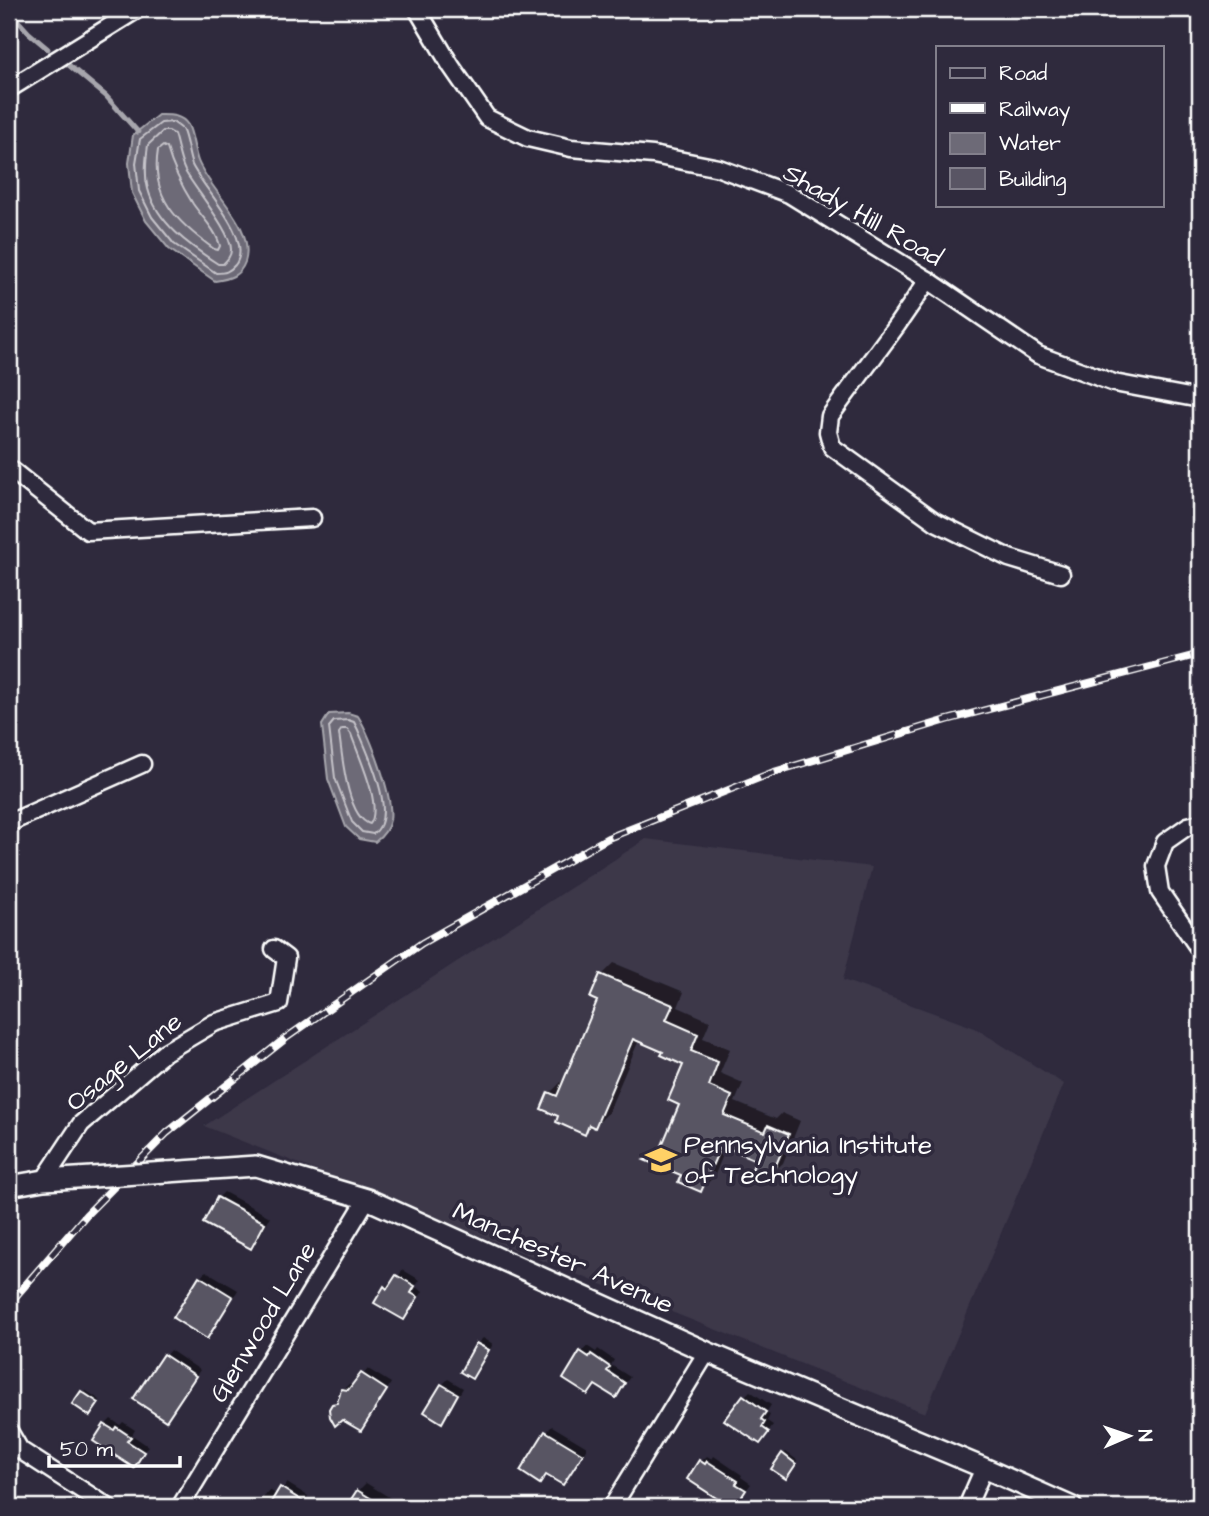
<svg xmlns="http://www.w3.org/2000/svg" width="1209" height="1516" viewBox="0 0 1209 1516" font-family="'Architects Daughter',sans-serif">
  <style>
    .built { fill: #3c3749 }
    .water { fill: #6d6a77; stroke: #a7a6ad; stroke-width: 2 }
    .shadow { fill: #0007 }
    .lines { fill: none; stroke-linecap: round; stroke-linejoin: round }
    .shore { stroke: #c5c3c9; stroke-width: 2 }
    .stream { stroke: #a7a6ad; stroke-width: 5 }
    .building { fill: #595564; stroke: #fff; stroke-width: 2 }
    .minor-casing { stroke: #fff; stroke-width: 21 }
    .tertiary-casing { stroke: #fff; stroke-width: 24 }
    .minor { stroke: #2f2a3d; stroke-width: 16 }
    .tertiary { stroke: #2f2a3d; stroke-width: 19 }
    .rail-casing { stroke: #fff; stroke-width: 8 }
    .rail { stroke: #2f2a3d; stroke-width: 5; stroke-dasharray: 16; stroke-linecap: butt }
    .tertiary-bridge-casing { stroke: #fff; stroke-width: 24; stroke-linecap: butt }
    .tertiary-bridge { stroke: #2f2a3d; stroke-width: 19 }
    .labels { text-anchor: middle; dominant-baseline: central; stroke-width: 7; stroke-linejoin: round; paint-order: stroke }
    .street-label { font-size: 26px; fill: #fff; stroke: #2f2a3d }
    .poi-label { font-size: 26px; fill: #fff; stroke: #2f2a3d; text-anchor: start }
  </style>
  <rect width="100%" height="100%" fill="#2f2a3d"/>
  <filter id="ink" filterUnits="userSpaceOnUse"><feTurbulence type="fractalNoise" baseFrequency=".0143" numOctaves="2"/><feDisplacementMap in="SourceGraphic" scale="14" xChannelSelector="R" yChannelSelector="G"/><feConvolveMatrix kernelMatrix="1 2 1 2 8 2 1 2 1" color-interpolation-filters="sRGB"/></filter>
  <g filter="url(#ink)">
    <polygon class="built" points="646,839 872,867 843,980 975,1028 1064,1084 925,1413 204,1126"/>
    <g class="water">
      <path d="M158 115C169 115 181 114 188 125 193 134 194 151 198 161 211 193 256 226 245 262 240 276 229 279 215 281L169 249 146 221 132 193 129 163 133 135Z"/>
      <path d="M348 713 358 716C370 735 394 798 390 820 388 830 383 836 375 842L359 839 346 827 328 779 322 725 329 714Z"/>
    </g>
    <g class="shadow">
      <polygon points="614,963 684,992 678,1007 710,1021 703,1038 730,1049 720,1073 743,1083 735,1102 776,1119 782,1113 800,1121 783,1163 770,1175 758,1159 727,1145 714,1177 701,1189 683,1175 647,1159 658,1147 663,1146 681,1104 685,1064 665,1051 639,1040 608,1113 595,1126 593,1125 584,1133 561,1115 550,1093 563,1080 565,1081 599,1000 602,975"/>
      <polygon points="224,1192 270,1217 257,1241 251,1247 218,1198"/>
      <polygon points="403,1270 420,1280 415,1287 423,1291 410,1312 404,1318 385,1287 391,1281 393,1283"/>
      <polygon points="206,1271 238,1290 213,1331 207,1337 176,1318 201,1277"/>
      <polygon points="483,1338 493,1344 478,1371 472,1377 477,1344"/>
      <polygon points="587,1346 596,1352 598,1349 614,1360 611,1365 630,1377 616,1396 596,1383 588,1393 565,1378 582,1352"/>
      <polygon points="170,1350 200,1370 171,1413 166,1419 165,1356"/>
      <polygon points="368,1369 391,1383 367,1423 361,1429 334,1405 340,1399 343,1390 349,1384 354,1385"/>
      <polygon points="448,1379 463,1388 447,1415 441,1421 426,1412 442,1385"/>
      <polygon points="85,1390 100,1400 92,1412 75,1403"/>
      <polygon points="750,1391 771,1405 766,1413 770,1415 767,1421 773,1425 760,1442 744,1397"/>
      <polygon points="111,1419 120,1425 123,1422 135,1430 132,1435 148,1446 133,1466 105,1425"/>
      <polygon points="552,1426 587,1447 569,1477 563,1483 547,1474 540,1482 522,1471 546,1432"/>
      <polygon points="786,1452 797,1460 788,1474 783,1454"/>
      <polygon points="707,1456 712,1459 714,1456 742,1475 741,1477 751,1484 735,1505 701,1462"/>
      <polygon points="287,1483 308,1496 301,1507 256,1507 269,1490 278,1495"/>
      <polygon points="366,1483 392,1499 387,1507 388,1507 348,1507 358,1491"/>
      <polygon points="803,1497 818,1507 795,1507"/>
    </g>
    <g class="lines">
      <g class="shore">
        <path d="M173 122C174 123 181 128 182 129 187 138 188 155 192 165 204 190 255 240 235 265 229 272 225 273 216 273L174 244 152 217 139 191 136 163 140 139 161 123Z"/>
        <path d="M163 131H169L174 134C178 146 179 159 185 171 195 189 232 233 231 250 231 256 227 260 223 264H218C190 246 157 223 148 189 144 175 146 159 148 145Z"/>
        <path d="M163 146 167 148C173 169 181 185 193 204 202 217 216 230 220 246L218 250 214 249C178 223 150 198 158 150Z"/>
        <path d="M348 720 354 722 358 730C367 752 399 817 373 834L362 832 352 822 335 778 329 727 334 721Z"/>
        <path d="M342 729H347L351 734C358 755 383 806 370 824 347 818 342 754 339 733Z"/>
      </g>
      <g class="stream">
        <polyline points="9,11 29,33 48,49"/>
        <polyline points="65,62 106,96 138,132"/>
      </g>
    </g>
    <g class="building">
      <polygon points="600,974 673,1005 666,1020 698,1034 691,1051 718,1062 709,1086 732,1096 724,1115 765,1132 768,1125 789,1134 771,1177 752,1169 756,1160 721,1145 701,1192 678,1182 681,1175 644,1160 658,1155 679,1105 668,1100 683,1065 661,1055 663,1052 633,1039 595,1128 589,1125 585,1135 556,1122 558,1116 541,1109 548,1092 557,1096 597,1001 590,998"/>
      <polygon points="217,1197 265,1223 251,1249 203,1223"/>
      <polygon points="396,1275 415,1286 411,1293 418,1297 404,1320 374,1303 384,1286 387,1289"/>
      <polygon points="199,1276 233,1297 207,1339 173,1318"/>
      <polygon points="476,1343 489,1350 472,1379 460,1372"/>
      <polygon points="580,1351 589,1357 591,1354 610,1367 607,1371 625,1383 616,1398 595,1385 588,1395 563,1379"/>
      <polygon points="163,1354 196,1376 166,1421 133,1399"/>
      <polygon points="361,1373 387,1390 361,1431 342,1420 335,1426 330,1417 329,1409 332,1404 337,1403 341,1389 348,1390"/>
      <polygon points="441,1384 458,1394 442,1423 424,1412"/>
      <polygon points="81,1391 99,1403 90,1416 72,1404"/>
      <polygon points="743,1395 766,1412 761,1419 765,1422 762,1427 769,1432 760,1444 724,1420"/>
      <polygon points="104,1424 114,1430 116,1427 131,1437 127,1441 144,1452 134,1468 93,1441"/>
      <polygon points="545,1431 583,1454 563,1485 546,1475 540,1484 520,1471"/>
      <polygon points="782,1453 796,1464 786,1479 771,1469"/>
      <polygon points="699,1460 705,1464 707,1461 738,1481 736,1484 746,1490 735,1507 725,1501 724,1503 687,1479"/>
      <polygon points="280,1487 312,1507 268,1507"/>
      <polygon points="357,1490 385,1507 346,1507"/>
    </g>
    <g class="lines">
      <defs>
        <g id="minor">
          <polyline points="417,9 451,66 487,118 528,138 571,148 653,155 719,168 789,194 928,280 1038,355 1114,383 1200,399"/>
          <polyline points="9,89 138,9"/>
          <polyline points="928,280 897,325 830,416 828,432 832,447 936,522 1009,558 1061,574"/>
          <polyline points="9,468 88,531 312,518"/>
          <polyline points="9,823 142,764"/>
          <polyline points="1200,823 1188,826 1165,842 1156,866 1160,892 1200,950"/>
          <polyline points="44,1180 81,1124 165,1052 214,1023 279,1003 286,958 274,949"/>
          <polyline points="9,1431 20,1450 108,1507"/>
          <polyline points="180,1507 367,1199"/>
          <polyline points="612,1507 707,1352"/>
          <polyline points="967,1507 984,1468"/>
        </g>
        <g id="tertiary">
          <polyline points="167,1172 256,1166 367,1199 707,1352 984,1468 1072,1507"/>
          <polyline points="9,1186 44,1180 92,1177"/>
        </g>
      </defs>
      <use href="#minor" class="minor-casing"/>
      <use href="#tertiary" class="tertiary-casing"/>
      <use href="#minor" class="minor"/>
      <use href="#tertiary" class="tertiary"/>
      <defs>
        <polyline id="rail" points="9,1304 86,1215 167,1133 286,1038 422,943 608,838 774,772 947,720 1200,654"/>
      </defs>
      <use href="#rail" class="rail-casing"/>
      <use href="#rail" class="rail"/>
      <defs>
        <polyline id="tertiary-bridge" points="92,1177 167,1172"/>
      </defs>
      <use href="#tertiary-bridge" class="tertiary-bridge-casing"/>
      <use href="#tertiary-bridge" class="tertiary-bridge"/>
    </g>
  </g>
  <defs>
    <symbol id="school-bare" viewBox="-9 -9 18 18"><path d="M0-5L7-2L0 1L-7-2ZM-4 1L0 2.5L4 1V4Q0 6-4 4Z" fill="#ffd166" stroke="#2f2a3d" stroke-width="2.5" paint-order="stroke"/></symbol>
  </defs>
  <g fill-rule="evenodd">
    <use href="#school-bare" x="639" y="1138" width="44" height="44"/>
  </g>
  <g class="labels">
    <g class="street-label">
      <text transform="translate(863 215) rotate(30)">Shady Hill Road</text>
      <text transform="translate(124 1062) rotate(-39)">Osage Lane</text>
      <text transform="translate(563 1258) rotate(24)">Manchester Avenue</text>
      <text transform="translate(263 1322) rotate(-59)">Glenwood Lane</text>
    </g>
    <g class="poi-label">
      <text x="684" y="1145">Pennsylvania Institute<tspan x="684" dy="30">of Technology</tspan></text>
    </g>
  </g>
  <rect width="1209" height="1516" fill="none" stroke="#2f2a3d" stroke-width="35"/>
  <rect x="18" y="18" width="1174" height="1481" fill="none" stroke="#fff" stroke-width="2.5" filter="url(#ink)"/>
  <rect x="936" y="46" width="228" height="161" fill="#2f2a3d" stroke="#827f8b" stroke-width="2"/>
  <rect x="950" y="68" width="35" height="10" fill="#2f2a3d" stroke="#827f8b" stroke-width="2"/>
  <text x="999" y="80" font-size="21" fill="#ffffff">Road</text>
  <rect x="950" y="103" width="35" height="10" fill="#ffffff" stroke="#827f8b" stroke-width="2"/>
  <text x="999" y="116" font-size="21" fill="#ffffff">Railway</text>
  <rect x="950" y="133" width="35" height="21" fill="#6d6a77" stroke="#827f8b" stroke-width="2"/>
  <text x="999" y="150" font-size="21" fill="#ffffff">Water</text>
  <rect x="950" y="168" width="35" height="21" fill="#595564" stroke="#827f8b" stroke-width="2"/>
  <text x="999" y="186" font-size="21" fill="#ffffff">Building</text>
  <g transform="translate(1129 1436) rotate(88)" stroke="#2f2a3d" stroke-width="5" paint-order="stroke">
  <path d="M0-5L12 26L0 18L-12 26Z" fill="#ffffff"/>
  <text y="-10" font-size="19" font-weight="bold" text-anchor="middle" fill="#ffffff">N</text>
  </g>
  <path d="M49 1456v10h131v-10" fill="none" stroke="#ffffff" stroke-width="3.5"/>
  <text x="60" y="1456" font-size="21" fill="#ffffff" stroke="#2f2a3d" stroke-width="5" paint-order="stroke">50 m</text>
</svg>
